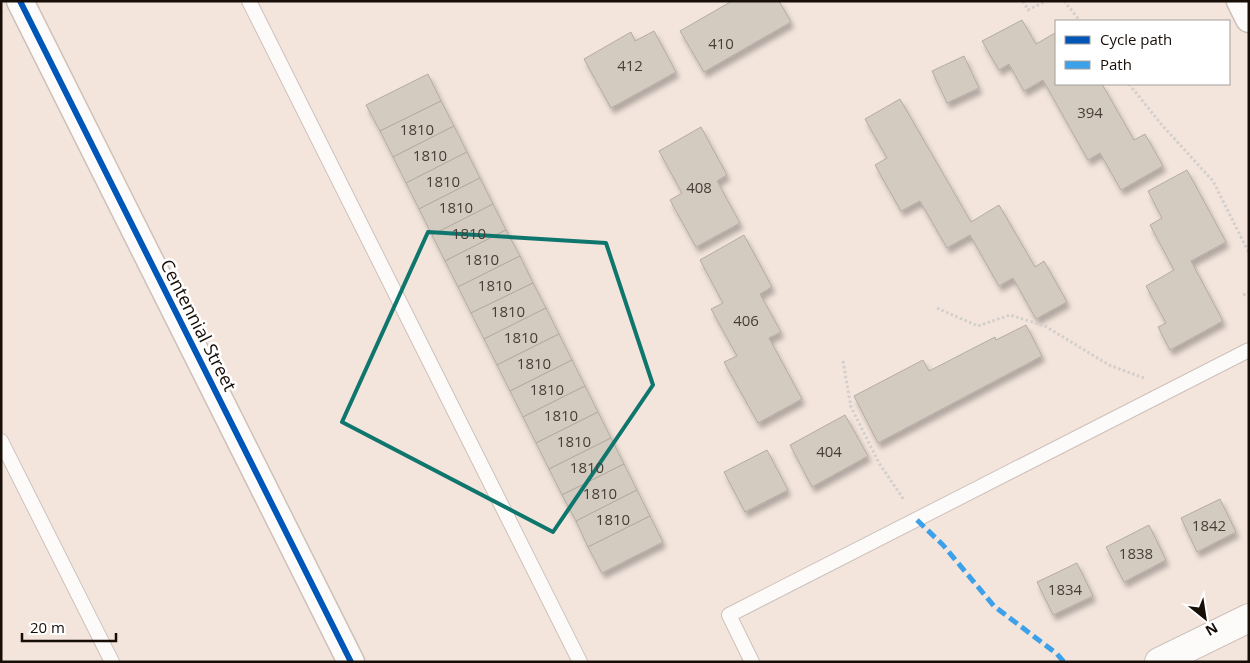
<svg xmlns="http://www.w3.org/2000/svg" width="1250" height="663" viewBox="0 0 1250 663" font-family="'Open Sans',sans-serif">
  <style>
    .building { fill: #d4cbc0; stroke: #b4aba2; filter: url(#shadow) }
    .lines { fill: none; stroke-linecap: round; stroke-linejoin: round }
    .service-casing { stroke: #cdc1ba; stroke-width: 16 }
    .minor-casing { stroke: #cdc1ba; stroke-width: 29 }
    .secondary-casing { stroke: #cdc1ba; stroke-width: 30 }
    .path { stroke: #d3cfcd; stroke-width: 3; stroke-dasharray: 2.5 2.5; stroke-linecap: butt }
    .service { stroke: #fdfbfa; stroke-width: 14 }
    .minor { stroke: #fdfbfa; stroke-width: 26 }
    .secondary { stroke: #fdfbfa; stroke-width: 28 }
    .quiet { stroke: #3da1e9; stroke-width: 5; stroke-dasharray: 10 5; stroke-linecap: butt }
    .cycleway-casing { stroke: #fff; stroke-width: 9 }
    .cycleway { stroke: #0057b8; stroke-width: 6 }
    .marked { fill: none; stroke: #0f766e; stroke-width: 4; stroke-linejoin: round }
    .labels { text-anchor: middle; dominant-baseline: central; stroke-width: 5; stroke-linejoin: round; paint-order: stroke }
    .number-label { font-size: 15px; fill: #473d36 }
    .street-label { font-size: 18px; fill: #180e08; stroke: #fff }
  </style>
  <defs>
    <filter id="shadow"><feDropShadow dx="3" dy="5.5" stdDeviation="2.5" flood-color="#0004"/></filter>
  </defs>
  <rect width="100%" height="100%" fill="#f3e5dc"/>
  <g class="building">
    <polygon points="732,1 779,1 791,22 704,72 680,31"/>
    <polygon points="1022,20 1036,44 1055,33 1056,34 1056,84 1102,84 1134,140 1145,134 1163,166 1121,190 1100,153 1088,160 1043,80 1024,91 1009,64 999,70 982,41"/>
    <polygon points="654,31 676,72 611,108 584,59 631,32 635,41"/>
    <polygon points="964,56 979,88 947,103 932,71"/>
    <polygon points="428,74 441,101 380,131 366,105"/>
    <polygon points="900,99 971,222 999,205 1035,267 1044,261 1067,302 1036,319 1013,278 999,286 970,235 947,248 920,201 901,211 875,165 887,158 865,119"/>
    <polygon points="441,101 454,126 393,157 380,131"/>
    <polygon points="454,126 467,152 406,183 393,157"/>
    <polygon points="701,127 727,175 717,181 740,223 696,247 670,200 682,193 659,151"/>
    <polygon points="467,152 480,178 419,209 406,183"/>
    <polygon points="1187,170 1226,242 1191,261 1223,321 1170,350 1158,327 1166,323 1146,286 1174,270 1150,225 1162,218 1148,191"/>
    <polygon points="480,178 493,204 432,235 419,209"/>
    <polygon points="493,204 506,230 445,261 432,235"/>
    <polygon points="506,230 520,256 458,287 445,261"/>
    <polygon points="744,235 772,287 760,294 781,332 769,338 802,399 758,423 724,362 737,356 711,309 723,303 700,260"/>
    <polygon points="520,256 533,283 471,313 458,287"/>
    <polygon points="533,283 546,308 484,339 471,313"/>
    <polygon points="546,308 559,334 497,365 484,339"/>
    <polygon points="1026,325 1042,356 878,443 854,396 923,360 929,371 995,337 996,340"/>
    <polygon points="559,334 572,360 510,391 497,365"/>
    <polygon points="572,360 585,386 523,417 510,391"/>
    <polygon points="585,386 598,412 536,443 523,417"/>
    <polygon points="598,412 611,438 549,469 536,443"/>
    <polygon points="845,415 868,456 812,487 790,445"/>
    <polygon points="611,438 624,464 562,495 549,469"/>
    <polygon points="767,450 788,490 745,512 724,472"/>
    <polygon points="624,464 637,490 576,521 562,495"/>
    <polygon points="637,490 650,516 588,547 576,521"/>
    <polygon points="1220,499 1236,532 1197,552 1181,518"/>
    <polygon points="650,516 663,542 602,573 588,547"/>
    <polygon points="1149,525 1166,560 1124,582 1106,547"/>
    <polygon points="1077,563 1093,596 1053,615 1037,582"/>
  </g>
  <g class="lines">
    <defs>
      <g id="service">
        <polyline points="249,1 580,662"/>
        <polyline points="1,441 112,662"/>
        <polyline points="752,662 729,615 1249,350"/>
      </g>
      <g id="minor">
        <polyline points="20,1 351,662"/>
        <polyline points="1240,1 1249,19"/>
      </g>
      <polyline id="secondary" points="1159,662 1249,618"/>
    </defs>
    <use href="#service" class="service-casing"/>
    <use href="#minor" class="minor-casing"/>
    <use href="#secondary" class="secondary-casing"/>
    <g class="path">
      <polyline points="1023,1 1028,10 1046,1"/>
      <polyline points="1064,1 1080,21"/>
      <polyline points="1129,84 1161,124 1213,181 1249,253"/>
      <polyline points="1243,295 1249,293"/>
      <polyline points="937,308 978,326 1010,315 1045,326 1109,365 1144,378"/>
      <polyline points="843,361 851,407 879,463 904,500"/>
    </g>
    <use href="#service" class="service"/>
    <use href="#minor" class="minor"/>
    <use href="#secondary" class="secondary"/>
    <polyline class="quiet" points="917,520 943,545 994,606 1057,654 1064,662"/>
    <defs>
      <polyline id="cycleway" points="20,1 351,662"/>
    </defs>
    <use href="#cycleway" class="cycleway-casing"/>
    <use href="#cycleway" class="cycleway"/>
  </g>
  <path class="marked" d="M428 232 606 243 653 385 553 532 342 422Z"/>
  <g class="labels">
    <g class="number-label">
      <text x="721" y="43">410</text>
      <text x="630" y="65">412</text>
      <text x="1090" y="112">394</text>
      <text x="417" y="129">1810</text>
      <text x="430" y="155">1810</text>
      <text x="443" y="181">1810</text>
      <text x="699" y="187">408</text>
      <text x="456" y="207">1810</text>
      <text x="469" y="233">1810</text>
      <text x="482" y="259">1810</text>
      <text x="495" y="285">1810</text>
      <text x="508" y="311">1810</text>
      <text x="746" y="320">406</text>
      <text x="521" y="337">1810</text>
      <text x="534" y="363">1810</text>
      <text x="547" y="389">1810</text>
      <text x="561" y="415">1810</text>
      <text x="574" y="441">1810</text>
      <text x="829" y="451">404</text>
      <text x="587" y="467">1810</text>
      <text x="600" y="493">1810</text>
      <text x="613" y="519">1810</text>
      <text x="1209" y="525">1842</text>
      <text x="1136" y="553">1838</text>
      <text x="1065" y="589">1834</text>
    </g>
    <g class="street-label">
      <text transform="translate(199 325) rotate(63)">Centennial Street</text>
    </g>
  </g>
  <rect width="1250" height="663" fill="none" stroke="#180e08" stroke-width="5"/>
  <rect x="1055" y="20" width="175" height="65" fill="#ffffff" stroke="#a39f9c"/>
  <rect x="1065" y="36" width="25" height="8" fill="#0057b8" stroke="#a39f9c"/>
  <text x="1100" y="45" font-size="15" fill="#180e08">Cycle path</text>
  <rect x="1065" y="61" width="25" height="8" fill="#3da1e9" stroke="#a39f9c"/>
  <text x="1100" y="70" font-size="15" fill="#180e08">Path</text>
  <g transform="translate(1205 618) rotate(150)" stroke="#ffffff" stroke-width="4" paint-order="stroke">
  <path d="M0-4L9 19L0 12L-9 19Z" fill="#180e08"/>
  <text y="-8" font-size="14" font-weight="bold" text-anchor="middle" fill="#180e08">N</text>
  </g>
  <path d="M22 633v8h94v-8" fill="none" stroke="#180e08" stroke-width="2.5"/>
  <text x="30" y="633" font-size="15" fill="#180e08" stroke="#ffffff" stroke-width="4" paint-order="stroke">20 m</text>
</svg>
